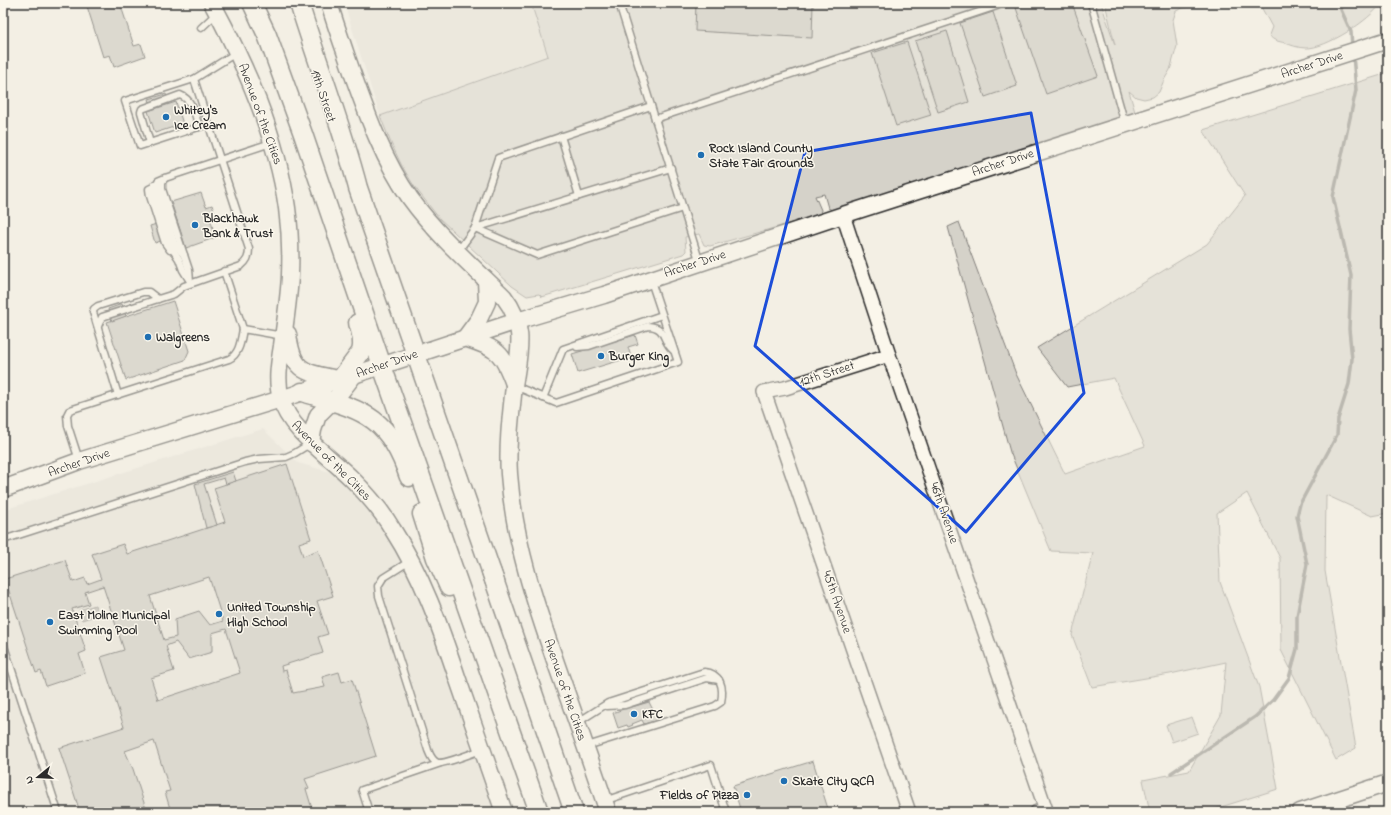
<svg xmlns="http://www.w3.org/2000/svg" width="1391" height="815" viewBox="0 0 1391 815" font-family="'Indie Flower',sans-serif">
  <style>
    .built { fill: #e4e0d6 }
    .green { fill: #d5d2c9; stroke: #807e7a }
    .water { fill: #aca9a2; stroke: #787772 }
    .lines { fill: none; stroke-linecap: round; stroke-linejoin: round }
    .stream { stroke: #787772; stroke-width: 3.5 }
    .building { fill: #c0beb6; stroke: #2b2b2b; fill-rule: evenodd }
    .service-casing { stroke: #2b2b2b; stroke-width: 9 }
    .minor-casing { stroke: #2b2b2b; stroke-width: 16 }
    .tertiary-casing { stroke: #2b2b2b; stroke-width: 19 }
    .secondary-casing { stroke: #2b2b2b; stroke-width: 21 }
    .service { stroke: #fbf7ec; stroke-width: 6 }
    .minor { stroke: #fbf7ec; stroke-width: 13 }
    .tertiary { stroke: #fbf7ec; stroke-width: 16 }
    .secondary { stroke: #fbf7ec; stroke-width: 18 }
    .marked { fill: none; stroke: #1d4ed8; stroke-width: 3; stroke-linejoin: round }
    .poi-dot { fill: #1f6fb2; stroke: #fbf7ec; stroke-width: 1.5 }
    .labels { text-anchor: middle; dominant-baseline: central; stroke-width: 3; stroke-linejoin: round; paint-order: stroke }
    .street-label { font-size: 13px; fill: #2b2b2b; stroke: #fbf7ec }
    .poi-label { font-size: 13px; font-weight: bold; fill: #2b2b2b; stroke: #fbf7ec; text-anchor: start }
  </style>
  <rect width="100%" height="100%" fill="#f3efe4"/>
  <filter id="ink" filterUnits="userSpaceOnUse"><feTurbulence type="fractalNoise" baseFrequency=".025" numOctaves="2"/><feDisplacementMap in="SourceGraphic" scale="8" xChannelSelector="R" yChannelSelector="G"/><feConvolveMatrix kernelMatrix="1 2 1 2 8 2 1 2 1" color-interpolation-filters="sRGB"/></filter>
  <g filter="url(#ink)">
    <g class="built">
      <polygon points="344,3 531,3 548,56 380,116"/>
      <polygon points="263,429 298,463 351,478 393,528 504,812 3,812 3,510"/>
    </g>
    <g class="green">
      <polygon points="531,3 1101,3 1115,45 1105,3 1207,3 1206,5 1183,8 1176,11 1173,20 1177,46 1170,70 1164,80 1159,92 1153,97 1144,99 1136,97 1129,91 1135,112 834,211 828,208 824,194 815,196 821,210 820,215 710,246 704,245 699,234 685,237 686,251 683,254 542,297 539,294 527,296 512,286 439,218 414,186 402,166 391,143 380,116 548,56"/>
      <path d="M1259 3H1381C1371 20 1325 49 1306 48 1298 48 1291 45 1285 43 1278 41 1273 41 1269 35L1272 27Z"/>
      <polygon points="1388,73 1388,513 1372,516 1326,495 1325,571 1356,748 1336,760 1281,650 1280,558 1247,493 1217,513 1220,582 1259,687 1278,789 1205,812 1150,812 1143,780 1189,771 1221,715 1226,662 1170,674 1092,687 1072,635 1093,553 1051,551 1010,452 948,227 959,222 1016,374 1065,474 1145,446 1114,378 1067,387 1037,348 1207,244 1245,196 1203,130"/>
      <polygon points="1192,717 1198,733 1172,742 1166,725"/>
    </g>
    <polygon class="water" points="95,605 98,615 82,620 79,610"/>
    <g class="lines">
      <g class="stream">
        <polyline points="1338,3 1351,32 1352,47"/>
        <polyline points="1171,773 1255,717 1273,700 1289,678 1297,649 1297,616 1307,564 1297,516 1300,504 1337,435 1338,419 1349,384 1352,359 1349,329 1351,275 1333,197 1356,90 1353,55"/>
      </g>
    </g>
    <g class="building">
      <polygon points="86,3 120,3 134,46 141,44 145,56 114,67 110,55 103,57"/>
      <polygon points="696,3 813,3 812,38 695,31"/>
      <polygon points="1031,3 1072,3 1098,76 1046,94 1016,8"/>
      <polygon points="993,12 1017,86 985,97 960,23"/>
      <polygon points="947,31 969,102 938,112 915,41"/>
      <polygon points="907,42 931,115 896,126 872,53"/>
      <polygon points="166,94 169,104 152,109 149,99"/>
      <polygon points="176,102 183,124 155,133 148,111"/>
      <polygon points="201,193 206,207 212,205 216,217 210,218 214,232 213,233 214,238 186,248 171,202"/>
      <polygon points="176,218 181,234 155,243 150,226"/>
      <polygon points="173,301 189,351 185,360 126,380 107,322"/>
      <polygon points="122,304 126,316 112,321 108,309"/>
      <polygon points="635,335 638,344 628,347 631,357 578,373 572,354"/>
      <path d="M287 464 311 539 299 543 303 556 318 550 333 596 317 601 328 634 318 637 323 653 281 666 282 671 286 670 293 693 325 687 322 677 339 672 342 682 352 679 376 756 305 779 309 788 306 789 313 812H171L165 792 170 791 154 741 125 751 133 769 147 812H80L59 748 124 727 101 657 124 650 103 586 85 592 89 604 72 609 86 651 79 654 85 673 46 686 41 671 36 673 5 579 65 560 73 582 85 578 87 584 101 579 92 554 123 544 127 554 225 522 214 488ZM209 577 223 621 210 625 199 611 175 619 176 637 164 640 150 596ZM226 629 240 673 158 700 151 678 174 671 166 646 176 642 189 659 212 652V633Z"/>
      <polygon points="233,472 236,481 226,484 224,478 204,484 217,525 206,528 195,484"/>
      <polygon points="649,702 658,720 644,724 642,720 632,724 633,725 628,727 627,725 618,728 613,713 626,708 625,707 631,705 632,707"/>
      <polygon points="813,761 829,812 741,812 733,786"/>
    </g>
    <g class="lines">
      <defs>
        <g id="service">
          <polyline points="619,3 700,263"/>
          <polyline points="1091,3 1125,124"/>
          <polyline points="201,28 216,14"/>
          <polyline points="194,79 125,101 140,146 208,124"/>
          <polyline points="655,119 1006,3"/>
          <polyline points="561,136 579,196"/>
          <path d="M150 143 141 112 142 109 180 95C193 100 195 115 199 127"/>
          <polyline points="165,178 162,182 162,189 189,270 190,281"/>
          <polyline points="155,184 153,187 154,196 171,247 179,259 183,270 191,283"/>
          <polyline points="151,188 149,189 150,196 165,243 170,250"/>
          <polyline points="475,228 537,255 683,208"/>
          <polyline points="475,228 671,168"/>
          <polyline points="458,251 475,228 498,158 651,106"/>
          <polyline points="184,255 174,243 157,189 158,181 165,178 271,143"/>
          <polyline points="224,271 243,329"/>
          <path d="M98 326 102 317 158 299 174 294 184 286 241 266C247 261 249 257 249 249L194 79 236 53"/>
          <path d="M577 347 589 346 648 326C667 327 661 340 673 350"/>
          <polyline points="515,386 556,403 678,362 651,281"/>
          <polyline points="118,395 93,312 94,309 98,306 143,292 149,292 158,299"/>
          <polyline points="543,398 563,349 662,315"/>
          <path d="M79 460 68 426 67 415 69 411 73 409 229 359C240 354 241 339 243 329L283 336"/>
          <polyline points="3,540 245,462 259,459 286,457 295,453 311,443"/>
          <path d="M410 561 383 578 378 586 379 596 428 750C430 755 432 761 438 763 445 764 473 753 481 750"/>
          <polyline points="3,643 58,812"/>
          <polyline points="607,706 625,705 707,678 719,680"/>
          <path d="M578 722 608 703 704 672C721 673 724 688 721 702L715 706 587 746"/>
          <polyline points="604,801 711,765 726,812"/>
          <polyline points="369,812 362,790 441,763"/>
        </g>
        <g id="minor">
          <polyline points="843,215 889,355 1046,810 1037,812"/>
          <polyline points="889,355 785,388 764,392 909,812"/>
        </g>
        <g id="tertiary">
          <path d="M212 3C246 66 277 136 287 208 290 230 291 252 290 275 289 298 285 322 282 346 279 364 276 381 281 399 289 430 328 455 351 478 366 493 382 511 393 530 422 575 440 626 457 677 473 722 488 767 504 812"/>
          <path d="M329 3C336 27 345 51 353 75 368 117 384 161 410 198 436 234 472 266 504 297 527 327 519 352 514 386 511 414 507 445 509 474 514 542 536 606 558 669 575 717 592 764 608 812"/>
          <path d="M486 280 487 302 479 319 465 338C498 349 502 351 514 384"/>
          <path d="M288 334C293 373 304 372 338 379"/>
          <polyline points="311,443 313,430 318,415 327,406 333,402 354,375"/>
          <polyline points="3,489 79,461 281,399 517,321 604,295 843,215 1388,40"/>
          <polyline points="1300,812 1388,783"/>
        </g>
        <g id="secondary">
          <polyline points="252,3 267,35 303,134 382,366 539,812"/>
          <path d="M299 3C318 65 342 126 358 188L495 582"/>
          <path d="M340 380 361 352C364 342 361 332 358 323"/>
          <path d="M302 392C360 410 388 413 409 477"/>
          <polyline points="422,514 436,558 449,587"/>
          <polyline points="491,571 574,812"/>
        </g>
      </defs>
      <use href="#service" class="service-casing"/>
      <use href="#minor" class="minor-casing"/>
      <use href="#tertiary" class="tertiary-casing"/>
      <use href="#secondary" class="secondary-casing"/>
      <use href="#service" class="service"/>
      <use href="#minor" class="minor"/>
      <use href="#tertiary" class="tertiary"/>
      <use href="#secondary" class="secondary"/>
    </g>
  </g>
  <path d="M0 0H1391V815H0ZM1031 113 1084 393 966 532 755 346 805 152Z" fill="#f3efe4" fill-opacity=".55" fill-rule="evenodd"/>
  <path class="marked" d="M1031 113 1084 393 966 532 755 346 805 152Z"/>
  <g class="poi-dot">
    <circle cx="166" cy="117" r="4"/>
    <circle cx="701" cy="155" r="4"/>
    <circle cx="195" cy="225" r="4"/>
    <circle cx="148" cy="337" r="4"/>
    <circle cx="601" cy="356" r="4"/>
    <circle cx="219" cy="614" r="4"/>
    <circle cx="50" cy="622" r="4"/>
    <circle cx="634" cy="714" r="4"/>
    <circle cx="784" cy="781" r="4"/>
    <circle cx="747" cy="795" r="4"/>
  </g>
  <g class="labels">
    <g class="street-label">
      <text transform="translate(1312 65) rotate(-18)">Archer Drive</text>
      <text transform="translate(323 96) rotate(71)">19th Street</text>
      <text transform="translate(260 114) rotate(70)">Avenue of the Cities</text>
      <text transform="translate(1003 163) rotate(-18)">Archer Drive</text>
      <text transform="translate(695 264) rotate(-18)">Archer Drive</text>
      <text transform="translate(387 364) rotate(-19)">Archer Drive</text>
      <text transform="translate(827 374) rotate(-18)">12th Street</text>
      <text transform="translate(331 461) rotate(45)">Avenue of the Cities</text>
      <text transform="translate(79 463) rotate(-19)">Archer Drive</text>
      <text transform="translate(944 513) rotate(71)">46th Avenue</text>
      <text transform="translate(837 602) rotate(71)">45th Avenue</text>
      <text transform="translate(565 690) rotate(71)">Avenue of the Cities</text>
    </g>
    <g class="poi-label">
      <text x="174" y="110">Whitey's<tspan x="174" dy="15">Ice Cream</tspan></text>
      <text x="709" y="148">Rock Island County<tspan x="709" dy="15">State Fair Grounds</tspan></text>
      <text x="203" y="218">Blackhawk<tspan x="203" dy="15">Bank &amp; Trust</tspan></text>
      <text x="156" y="337">Walgreens</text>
      <text x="609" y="356">Burger King</text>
      <text x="227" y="607">United Township<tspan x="227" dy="15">High School</tspan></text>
      <text x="58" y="615">East Moline Municipal<tspan x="58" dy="15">Swimming Pool</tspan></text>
      <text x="642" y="714">KFC</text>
      <text x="792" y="781">Skate City QCA</text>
      <text x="739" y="795" text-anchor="end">Fields of Pizza</text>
    </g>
  </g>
  <rect width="1391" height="815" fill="none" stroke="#fbf7ec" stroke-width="16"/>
  <rect x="8" y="8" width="1375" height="799" fill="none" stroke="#2b2b2b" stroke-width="1.5" filter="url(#ink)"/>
  <g transform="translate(38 777) rotate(252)" stroke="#fbf7ec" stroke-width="3" paint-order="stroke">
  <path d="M0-3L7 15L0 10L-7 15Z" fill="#2b2b2b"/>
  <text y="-6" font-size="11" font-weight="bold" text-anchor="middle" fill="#2b2b2b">N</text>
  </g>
</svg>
